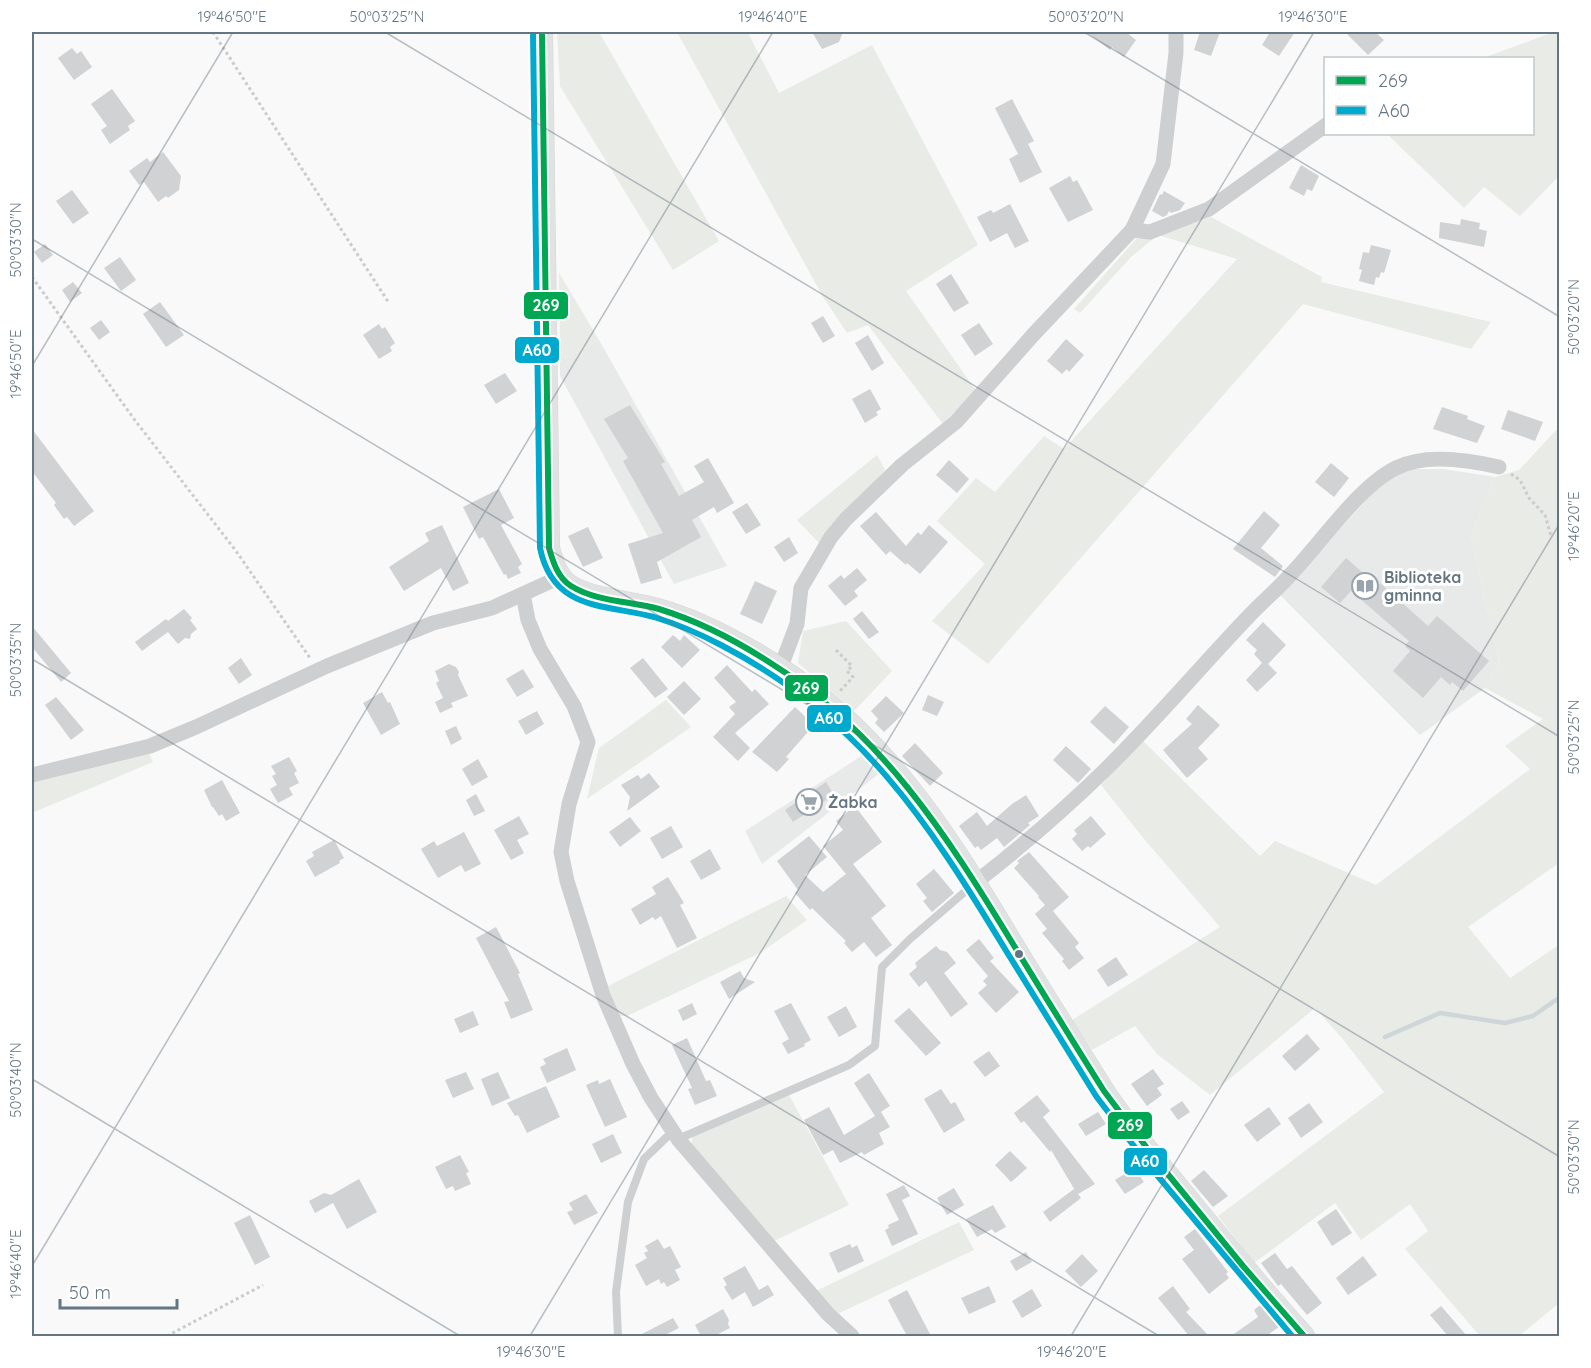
<svg xmlns="http://www.w3.org/2000/svg" width="1591" height="1368" viewBox="0 0 1591 1368" font-family="Quicksand,sans-serif">
  <style>
    .built { fill: #e8e9e9 }
    .green { fill: #e8ebe6 }
    .lines { fill: none; stroke-linecap: round; stroke-linejoin: round }
    .stream { stroke: #ced6d9; stroke-width: 4.5 }
    .building { fill: #d0d2d3 }
    .secondary-casing { stroke: #d5d6d7; stroke-width: 22 }
    .path { stroke: #cbcccd; stroke-width: 3; stroke-dasharray: 3 3; stroke-linecap: butt }
    .lane { stroke: #cecfd0; stroke-width: 8 }
    .street { stroke: #cecfd0; stroke-width: 15 }
    .secondary { stroke: #e1e2e2; stroke-width: 21 }
    .bus-1-casing { stroke: #fff; stroke-width: 10 }
    .bus-2-casing { stroke: #fff; stroke-width: 10 }
    .bus-1 { stroke: #00a651; stroke-width: 6 }
    .bus-2 { stroke: #00a9ce; stroke-width: 6 }
    .ticks { fill: none; stroke: #657683; stroke-width: 1.5; stroke-opacity: 0.45 }
    .bus-dot { fill: #657683; stroke: #fff; stroke-width: 2 }
    .labels { text-anchor: middle; dominant-baseline: central; stroke-width: 6; stroke-linejoin: round; paint-order: stroke }
    .poi-label { font-size: 16px; font-weight: bold; fill: #657683; stroke: #fff; text-anchor: start }
    .line-badge { stroke: #fff; stroke-width: 2 }
    .badge-label { font-size: 16px; text-anchor: middle; font-weight: bold; fill: #fff }
    .neatline { fill: none; stroke: #657683; stroke-width: 2 }
    .ticks-label { font-size: 15px; text-anchor: middle; fill: #657683 }
  </style>
  <rect width="100%" height="100%" fill="#f9f9f9"/>
  <g class="built">
    <polygon points="599,340 727,566 674,584 560,376 560,357 569,358"/>
    <polygon points="1410,469 1444,469 1495,477 1471,536 1499,661 1485,688 1420,735 1280,595 1381,484"/>
    <polygon points="863,755 880,773 762,864 745,831"/>
  </g>
  <g class="green">
    <polygon points="557,32 599,32 719,241 673,270 560,86"/>
    <polygon points="677,32 749,32 748,33 779,93 872,45 978,245 906,291 977,392 943,424 868,325 847,333 823,297"/>
    <polygon points="1554,32 1560,32 1559,176 1520,216 1484,187 1464,208 1387,134 1532,134 1532,58 1483,58"/>
    <polygon points="1211,217 1322,277 1321,282 1491,322 1471,349 1303,304 988,664 932,621 985,564 937,521 976,478 995,492 1044,436 1064,449 1237,259 1158,235 1131,257 1080,313 1074,309 1136,239 1158,235"/>
    <polygon points="559,273 599,340 569,358 560,357"/>
    <polygon points="1559,427 1559,863 1468,927 1510,978 1559,945 1559,1303 1519,1336 1480,1336 1405,1249 1428,1231 1410,1204 1361,1240 1335,1203 1254,1263 1218,1216 1384,1092 1342,1038 1315,1008 1210,1095 1157,1054 1135,1026 1092,1050 1072,1020 1220,927 1145,840 1101,785 1142,740 1260,856 1275,841 1376,885 1530,769 1505,746 1543,719 1485,688 1499,661 1471,536 1495,477 1519,470"/>
    <polygon points="877,455 885,470 836,523 820,544 797,520"/>
    <polygon points="846,621 892,671 854,711 798,663 803,631"/>
    <polygon points="666,700 691,727 587,799 599,748"/>
    <polygon points="147,749 153,762 32,813 32,782"/>
    <polygon points="786,896 807,920 760,953 627,1016 620,1016 608,986"/>
    <polygon points="789,1095 849,1205 772,1242 692,1146 692,1137"/>
    <polygon points="959,1222 974,1250 835,1315 814,1292"/>
  </g>
  <g class="lines">
    <polyline class="stream" points="1385,1037 1440,1013 1505,1023 1533,1016 1560,997"/>
  </g>
  <g class="building">
    <polygon points="812,32 843,32 839,42 822,49"/>
    <polygon points="1087,32 1126,32 1136,40 1124,57 1112,47 1110,50"/>
    <polygon points="1200,32 1220,32 1211,56 1194,50"/>
    <polygon points="1270,32 1295,32 1279,56 1262,45"/>
    <polygon points="1345,32 1375,32 1384,40 1368,55"/>
    <polygon points="72,48 77,54 81,51 92,67 74,80 58,58"/>
    <polygon points="112,89 135,121 128,126 130,130 110,144 101,130 107,126 91,104"/>
    <polygon points="1012,99 1034,141 1028,144 1042,172 1020,183 1009,159 1018,154 995,108"/>
    <polygon points="163,152 181,176 179,190 168,198 166,196 158,202 144,182 139,185 129,171 147,158 150,162"/>
    <polygon points="1301,165 1319,176 1312,191 1307,189 1304,196 1289,188"/>
    <polygon points="1070,176 1073,182 1077,180 1093,210 1068,222 1049,188"/>
    <polygon points="72,190 89,213 73,224 56,201"/>
    <polygon points="1164,191 1185,203 1180,210 1171,213 1169,211 1167,215 1163,217 1152,211 1160,194 1162,195"/>
    <polygon points="1010,204 1029,241 1015,248 1007,233 990,242 977,217 991,210 993,213"/>
    <polygon points="1461,219 1480,223 1479,229 1487,231 1484,247 1439,238 1440,222 1460,225"/>
    <polygon points="45,244 53,255 42,263 34,252"/>
    <polygon points="1371,245 1391,250 1384,273 1381,272 1379,278 1376,277 1374,285 1359,281 1362,270 1359,269 1363,252 1369,253"/>
    <polygon points="120,257 136,280 121,291 104,268"/>
    <polygon points="951,274 969,303 954,312 936,284"/>
    <polygon points="73,282 82,293 70,302 62,290"/>
    <polygon points="160,302 184,335 166,347 143,314"/>
    <polygon points="823,316 835,336 823,343 811,323"/>
    <polygon points="101,320 110,332 99,340 90,328"/>
    <polygon points="979,323 993,344 975,356 961,335"/>
    <polygon points="379,324 382,329 385,327 395,343 390,347 392,351 379,359 363,335"/>
    <polygon points="868,335 884,363 872,371 855,343"/>
    <polygon points="1066,339 1084,355 1069,372 1067,369 1062,374 1047,361"/>
    <polygon points="505,373 517,391 496,404 484,385"/>
    <polygon points="870,389 881,409 876,412 878,415 865,423 852,399"/>
    <polygon points="630,405 665,462 661,464 679,496 704,482 694,466 708,458 734,503 717,513 714,507 692,520 701,537 657,562 662,578 641,584 628,544 663,533 623,461 628,458 604,419"/>
    <polygon points="1442,407 1468,416 1467,419 1485,426 1477,443 1433,429"/>
    <polygon points="1508,410 1543,422 1535,441 1501,429"/>
    <polygon points="32,429 94,511 74,526 67,517 64,519 54,505 56,503 32,471"/>
    <polygon points="949,460 969,479 957,493 936,475"/>
    <polygon points="1331,463 1349,478 1334,497 1315,482"/>
    <polygon points="499,489 514,518 501,525 522,564 518,567 521,573 508,579 506,574 504,575 483,537 479,539 463,507"/>
    <polygon points="747,503 761,525 746,534 732,512"/>
    <polygon points="1264,511 1280,525 1261,548 1283,566 1275,577 1233,549"/>
    <polygon points="876,512 906,546 918,532 921,535 929,525 948,542 920,574 907,563 906,565 890,551 886,555 860,526"/>
    <polygon points="442,525 469,583 453,591 441,568 404,591 389,567 429,541 425,533"/>
    <polygon points="588,527 603,558 583,567 568,536"/>
    <polygon points="789,537 798,553 784,562 774,547"/>
    <polygon points="1346,558 1378,586 1380,583 1428,626 1437,616 1489,661 1463,691 1452,682 1450,685 1441,677 1423,698 1393,671 1410,651 1405,646 1409,641 1351,591 1340,603 1321,587"/>
    <polygon points="857,568 867,580 854,591 858,596 845,606 828,586 841,575 844,579"/>
    <polygon points="755,581 777,591 762,624 740,614"/>
    <polygon points="184,609 192,618 190,620 197,629 191,634 190,639 185,638 178,644 168,632 142,651 135,642 166,619 168,621"/>
    <polygon points="862,611 879,632 869,639 853,619"/>
    <polygon points="1263,622 1286,645 1268,664 1277,673 1257,692 1246,680 1262,663 1254,654 1257,650 1246,640"/>
    <polygon points="32,626 71,673 61,682 32,647"/>
    <polygon points="673,635 680,641 684,635 700,650 682,668 661,647"/>
    <polygon points="241,658 252,675 239,684 228,668"/>
    <polygon points="643,658 668,689 655,698 630,668"/>
    <polygon points="449,664 456,667 459,672 458,675 468,696 451,703 453,707 440,713 435,702 443,698 436,683 439,681 435,671"/>
    <polygon points="727,665 752,692 755,689 769,704 735,733 750,748 738,761 713,737 735,714 729,707 736,702 714,678"/>
    <polygon points="523,669 534,687 517,697 506,679"/>
    <polygon points="684,681 701,699 684,715 667,697"/>
    <polygon points="382,692 388,703 390,702 400,724 381,735 363,703"/>
    <polygon points="928,695 944,702 937,716 922,710"/>
    <polygon points="886,696 904,713 884,732 875,723 878,719 871,711"/>
    <polygon points="56,697 84,730 71,740 45,705"/>
    <polygon points="1198,705 1220,725 1198,748 1208,759 1187,778 1163,750 1192,724 1186,719"/>
    <polygon points="1105,706 1129,727 1114,744 1090,722"/>
    <polygon points="795,707 814,725 786,757 789,759 777,772 752,752"/>
    <polygon points="537,711 544,724 526,735 518,721"/>
    <polygon points="456,726 462,739 451,745 445,731"/>
    <polygon points="915,743 943,773 930,786 902,756"/>
    <polygon points="1066,746 1091,769 1078,783 1053,760"/>
    <polygon points="289,757 297,771 294,773 299,783 289,788 293,795 278,803 270,789 277,785 272,776 276,774 271,766"/>
    <polygon points="478,759 488,777 472,786 462,769"/>
    <polygon points="649,773 660,787 627,811 630,797 621,785 638,775 641,779"/>
    <polygon points="222,780 240,813 226,821 222,814 219,816 213,807 212,807 204,790"/>
    <polygon points="826,782 834,795 793,822 785,810"/>
    <polygon points="476,794 485,811 474,816 466,800"/>
    <polygon points="1026,795 1039,816 1028,823 1030,825 1004,847 997,838 981,850 978,846 975,848 959,826 977,812 987,826 1012,804"/>
    <polygon points="855,806 882,842 853,864 886,906 871,918 892,945 876,957 864,942 852,952 844,943 846,941 812,908 810,910 795,893 798,890 777,861 809,836 827,857 805,875 823,892 846,874 823,846 843,830 836,821"/>
    <polygon points="519,816 529,834 517,840 524,853 511,860 494,830"/>
    <polygon points="1091,816 1106,834 1090,848 1088,846 1082,851 1072,839 1077,834 1074,830"/>
    <polygon points="630,817 641,831 620,847 609,832"/>
    <polygon points="671,826 683,847 662,859 650,838"/>
    <polygon points="464,832 481,864 465,872 461,865 438,878 421,849 434,841 437,846"/>
    <polygon points="334,840 344,858 339,861 340,863 315,877 306,861 314,856 312,852"/>
    <polygon points="710,849 721,869 701,880 690,861"/>
    <polygon points="1029,852 1069,897 1053,911 1079,943 1075,947 1084,958 1069,970 1062,961 1064,959 1042,933 1047,929 1035,914 1045,905 1038,897 1039,896 1014,868 1019,863 1017,861"/>
    <polygon points="934,869 954,893 932,912 923,901 927,898 916,884"/>
    <polygon points="668,877 684,903 680,905 697,938 677,948 661,916 655,920 653,917 640,925 631,909 656,894 652,887"/>
    <polygon points="496,927 520,973 518,974 533,1010 511,1019 504,1002 509,1001 476,938"/>
    <polygon points="979,939 994,958 990,961 1019,992 996,1013 978,993 987,985 983,981 988,976 966,950"/>
    <polygon points="936,946 940,950 947,952 956,963 944,973 968,1004 951,1017 926,981 919,987 909,974 917,967 915,963"/>
    <polygon points="1116,957 1128,975 1108,987 1097,970"/>
    <polygon points="740,971 744,978 755,982 729,999 720,982"/>
    <polygon points="692,1003 697,1014 683,1021 678,1010"/>
    <polygon points="791,1003 811,1040 804,1044 805,1046 788,1054 782,1043 789,1039 774,1011"/>
    <polygon points="846,1006 857,1027 839,1037 827,1017"/>
    <polygon points="909,1008 941,1043 926,1056 894,1021"/>
    <polygon points="473,1011 479,1025 460,1033 454,1019"/>
    <polygon points="1307,1034 1320,1049 1295,1071 1282,1056"/>
    <polygon points="687,1038 706,1081 710,1080 717,1096 695,1105 688,1089 692,1088 672,1045"/>
    <polygon points="567,1048 576,1070 547,1083 540,1067 546,1064 543,1059"/>
    <polygon points="989,1051 1000,1066 985,1077 973,1062"/>
    <polygon points="1153,1069 1164,1084 1157,1088 1162,1095 1147,1106 1131,1084"/>
    <polygon points="466,1072 474,1089 453,1098 445,1080"/>
    <polygon points="498,1072 510,1098 492,1106 481,1079"/>
    <polygon points="869,1073 890,1106 879,1113 881,1112 890,1127 879,1133 884,1144 864,1155 862,1152 840,1163 833,1150 823,1155 804,1120 829,1107 844,1135 875,1116 854,1083"/>
    <polygon points="610,1079 627,1117 605,1127 586,1085 598,1080 599,1084"/>
    <polygon points="546,1086 560,1117 527,1133 518,1115 515,1116 507,1103"/>
    <polygon points="941,1089 951,1104 955,1102 965,1120 944,1133 924,1099"/>
    <polygon points="1037,1095 1050,1111 1043,1117 1095,1184 1078,1194 1081,1198 1050,1222 1043,1212 1074,1189 1076,1192 1051,1150 1050,1152 1024,1121 1021,1123 1014,1113"/>
    <polygon points="1182,1101 1190,1112 1178,1120 1170,1109"/>
    <polygon points="1309,1103 1323,1122 1301,1138 1288,1118"/>
    <polygon points="1269,1107 1281,1124 1257,1142 1244,1125"/>
    <polygon points="1098,1112 1106,1124 1086,1136 1078,1124"/>
    <polygon points="613,1134 622,1153 601,1163 592,1144"/>
    <polygon points="1010,1151 1027,1168 1011,1182 995,1165"/>
    <polygon points="460,1155 469,1172 466,1173 471,1184 455,1191 453,1186 446,1189 435,1167"/>
    <polygon points="1134,1168 1144,1182 1125,1194 1115,1180"/>
    <polygon points="1204,1170 1228,1196 1213,1207 1191,1181"/>
    <polygon points="359,1179 377,1212 347,1229 333,1203 315,1213 309,1201 324,1193 331,1195"/>
    <polygon points="904,1185 910,1196 902,1200 918,1234 892,1246 885,1230 889,1228 888,1225 899,1220 886,1194"/>
    <polygon points="954,1188 964,1205 947,1215 937,1198"/>
    <polygon points="586,1194 598,1213 574,1225 567,1212 573,1210 569,1203"/>
    <polygon points="993,1205 1006,1227 995,1233 992,1229 977,1237 966,1219"/>
    <polygon points="1336,1209 1352,1233 1332,1246 1317,1222"/>
    <polygon points="250,1215 270,1257 255,1265 234,1223"/>
    <polygon points="1195,1229 1228,1272 1226,1274 1229,1278 1209,1294 1182,1259 1194,1250 1184,1237"/>
    <polygon points="658,1239 664,1249 670,1246 681,1267 675,1270 680,1280 667,1287 664,1282 661,1284 659,1279 646,1286 635,1265 647,1258 644,1253 648,1251 645,1246"/>
    <polygon points="850,1244 852,1248 857,1245 864,1261 838,1273 829,1253"/>
    <polygon points="1026,1252 1032,1262 1016,1271 1010,1261"/>
    <polygon points="1275,1253 1287,1269 1292,1266 1322,1303 1307,1315 1281,1284 1278,1286 1261,1263"/>
    <polygon points="1082,1254 1098,1271 1081,1287 1065,1271"/>
    <polygon points="1363,1256 1377,1275 1348,1295 1336,1278"/>
    <polygon points="745,1266 759,1290 768,1285 774,1295 753,1307 745,1292 732,1300 724,1287 727,1285 723,1278"/>
    <polygon points="989,1286 996,1302 969,1314 961,1298"/>
    <polygon points="1173,1286 1190,1309 1186,1312 1209,1336 1189,1336 1158,1298"/>
    <polygon points="1032,1289 1042,1306 1022,1318 1012,1301"/>
    <polygon points="907,1290 931,1336 907,1336 892,1308 888,1300"/>
    <polygon points="1260,1305 1279,1327 1266,1336 1231,1336 1258,1317 1254,1310"/>
    <polygon points="1441,1306 1467,1336 1448,1336 1430,1315"/>
    <polygon points="723,1309 729,1320 728,1324 730,1328 714,1336 701,1336 695,1325"/>
    <polygon points="673,1318 679,1328 663,1336 638,1336"/>
  </g>
  <g class="lines">
    <defs>
      <path id="secondary" d="M542 32 549 548C553 563 558 578 571 586 592 599 633 602 658 609 714 625 781 665 826 702 896 759 948 837 994 913 1030 973 1067 1032 1104 1091 1128 1127 1156 1160 1184 1194 1223 1242 1262 1290 1304 1336"/>
    </defs>
    <use href="#secondary" class="secondary-casing"/>
    <g class="path">
      <polyline points="213,32 389,303"/>
      <polyline points="32,277 134,419 236,551 310,658"/>
      <polyline points="1511,474 1520,480 1529,498 1545,515 1551,536"/>
      <polyline points="836,650 852,666 847,671 853,677 839,692"/>
      <polyline points="167,1336 263,1285"/>
    </g>
    <g class="lane">
      <polyline points="678,1139 849,1065 875,1046 882,967 910,939 975,883"/>
      <polyline points="618,1336 616,1292 628,1202 644,1159 673,1131"/>
    </g>
    <g class="street">
      <polyline points="1132,230 1150,232 1209,209 1326,125"/>
      <polyline points="523,594 528,620 540,649 574,706 588,742 569,804 561,852 567,881 603,995 633,1064 651,1098 678,1139 828,1314 852,1336"/>
      <polyline points="780,669 797,624 801,588 831,537 846,519 902,465 956,422 1033,335 1132,230 1163,164 1176,53 1176,32"/>
      <polyline points="32,775 150,746 196,727 327,666 433,623 492,608 560,577"/>
      <path d="M976 882C1021 847 1065 809 1106 769 1156 720 1201 666 1249 616 1263 601 1278 589 1291 574 1320 544 1360 485 1396 468 1425 453 1469 460 1499 467"/>
    </g>
    <use href="#secondary" class="secondary"/>
    <defs>
      <path id="bus-1" d="M542 32 549 548C553 562 558 578 571 586 597 602 631 601 659 609 698 621 735 640 769 662 881 732 946 834 1013 944 1043 993 1073 1042 1104 1091L1153 1156 1243 1266 1304 1336"/>
      <path id="bus-2" d="M533 32 540 548C553 611 604 604 654 617 677 624 700 634 721 645 860 717 927 820 1005 949 1035 998 1066 1047 1096 1096L1146 1162 1292 1336"/>
    </defs>
    <use href="#bus-1" class="bus-1-casing"/>
    <use href="#bus-2" class="bus-2-casing"/>
    <use href="#bus-1" class="bus-1"/>
    <use href="#bus-2" class="bus-2"/>
  </g>
  <path class="ticks" d="M385 32 1560 737M1084 32 1560 317M32 239 1560 1157M32 366 233 32M32 659 1159 1336M32 1079 460 1336M32 1266 773 32M530 1336 1314 32M1071 1336 1560 523"/>
  <defs>
    <symbol id="library-ring" viewBox="-11 -11 22 22"><circle r="9.5" fill="#fff" stroke="#99a4ac" stroke-width="1.5"/><path d="M-6-4Q-3-5.5-.7-3.5V5Q-3 3-6 4ZM6-4Q3-5.5 .7-3.5V5Q3 3 6 4Z" fill="#99a4ac"/></symbol>
    <symbol id="supermarket-ring" viewBox="-11 -11 22 22"><circle r="9.5" fill="#fff" stroke="#99a4ac" stroke-width="1.5"/><path d="M-6-5.5h2.5l.6 2H6L4.5 2H-2.5L-4.4-4H-6ZM-1.5 3.2a1.3 1.3 0 1 0 .1 0ZM3 3.2a1.3 1.3 0 1 0 .1 0Z" fill="#99a4ac"/></symbol>
  </defs>
  <g fill-rule="evenodd">
    <use href="#library-ring" x="1350" y="571" width="30" height="30"/>
    <use href="#supermarket-ring" x="794" y="787" width="30" height="30"/>
  </g>
  <circle class="bus-dot" cx="1019" cy="954" r="5"/>
  <g class="labels">
    <g class="poi-label">
      <text x="1384" y="577">Biblioteka<tspan x="1384" dy="18">gminna</tspan></text>
      <text x="828" y="802">Żabka</text>
    </g>
  </g>
  <g class="line-badge">
    <rect x="523" y="291" width="46" height="29" rx="6" fill="#00a651"/>
    <rect x="514" y="336" width="46" height="28" rx="6" fill="#00a9ce"/>
    <rect x="784" y="674" width="45" height="28" rx="6" fill="#00a651"/>
    <rect x="806" y="704" width="46" height="29" rx="6" fill="#00a9ce"/>
    <rect x="1107" y="1111" width="46" height="29" rx="6" fill="#00a651"/>
    <rect x="1123" y="1147" width="45" height="29" rx="6" fill="#00a9ce"/>
  </g>
  <g class="badge-label">
    <text x="546" y="311">269</text>
    <text x="537" y="356">A60</text>
    <text x="806" y="694">269</text>
    <text x="829" y="724">A60</text>
    <text x="1130" y="1131">269</text>
    <text x="1145" y="1167">A60</text>
  </g>
  <rect width="1591" height="1368" fill="none" stroke="#ffffff" stroke-width="66"/>
  <rect x="1324" y="57" width="210" height="78" fill="#ffffff" stroke="#c1c8cd" stroke-width="1.5"/>
  <rect x="1336" y="76" width="30" height="9" fill="#00a651" stroke="#c1c8cd" stroke-width="1.5"/>
  <text x="1378" y="87" font-size="18" fill="#657683">269</text>
  <rect x="1336" y="106" width="30" height="9" fill="#00a9ce" stroke="#c1c8cd" stroke-width="1.5"/>
  <text x="1378" y="117" font-size="18" fill="#657683">A60</text>
  <path d="M60 1299v9h117v-9" fill="none" stroke="#657683" stroke-width="3"/>
  <text x="69" y="1299" font-size="18" fill="#657683" stroke="#ffffff" stroke-width="4.5" paint-order="stroke">50 m</text>
  <rect x="33" y="33" width="1525" height="1302" class="neatline"/>
  <g class="ticks-label">
    <text x="232" y="22">19°46'50"E</text>
    <text x="387" y="22">50°03'25"N</text>
    <text x="773" y="22">19°46'40"E</text>
    <text x="1086" y="22">50°03'20"N</text>
    <text x="1313" y="22">19°46'30"E</text>
    <text transform="translate(16 240) rotate(-90)" y="5">50°03'30"N</text>
    <text transform="translate(1574 317) rotate(-90)" y="5">50°03'20"N</text>
    <text transform="translate(16 364) rotate(-90)" y="5">19°46'50"E</text>
    <text transform="translate(1574 526) rotate(-90)" y="5">19°46'20"E</text>
    <text transform="translate(16 660) rotate(-90)" y="5">50°03'35"N</text>
    <text transform="translate(1574 737) rotate(-90)" y="5">50°03'25"N</text>
    <text transform="translate(16 1080) rotate(-90)" y="5">50°03'40"N</text>
    <text transform="translate(1574 1157) rotate(-90)" y="5">50°03'30"N</text>
    <text transform="translate(16 1264) rotate(-90)" y="5">19°46'40"E</text>
    <text x="531" y="1357">19°46'30"E</text>
    <text x="1072" y="1357">19°46'20"E</text>
  </g>
</svg>
